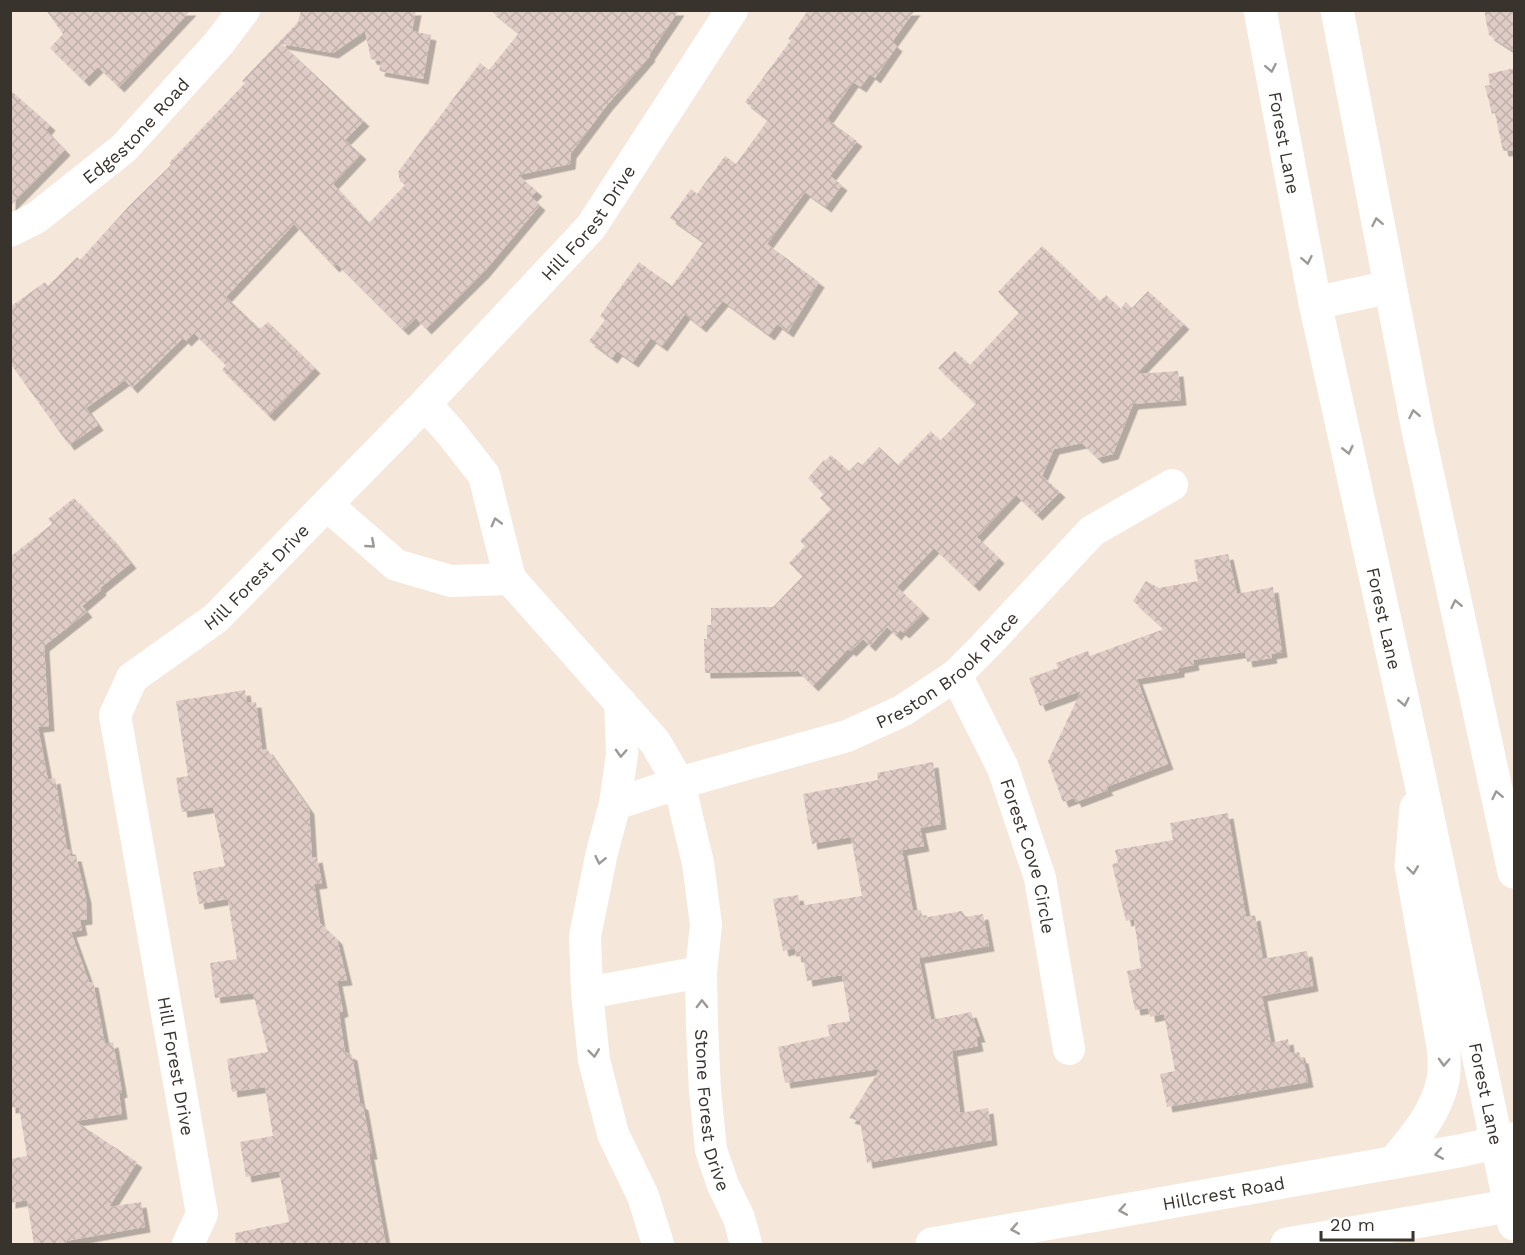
<svg xmlns="http://www.w3.org/2000/svg" width="1525" height="1255" viewBox="0 0 1525 1255" font-family="'Work Sans',sans-serif">
  <style>
    .building { fill: url(#building-cross-hatch); filter: url(#shadow) }
    .lines { fill: none; stroke-linecap: round; stroke-linejoin: round }
    .street { stroke: #fff; stroke-width: 32 }
    .secondary { stroke: #fff; stroke-width: 33 }
    .oneway { stroke: #9c9996 }
    .labels { text-anchor: middle; dominant-baseline: central; stroke-width: 4.5; stroke-linejoin: round; paint-order: stroke }
    .street-label { font-size: 18px; fill: #39332e; stroke: #fff }
  </style>
  <defs>
    <pattern id="building-cross-hatch" width="8" height="8" patternUnits="userSpaceOnUse" patternTransform="scale(1.5)"><rect width="8" height="8" fill="#dfccc6"/><path d="M0 0l8 8M0 8l8-8" fill="none" stroke="#c0b0aa"/></pattern>
    <filter id="shadow"><feDropShadow dx="5.5" dy="5.5" stdDeviation="0" flood-color="#0004"/></filter>
  </defs>
  <rect width="100%" height="100%" fill="#f6e7db"/>
  <g class="building">
    <polygon points="46,10 191,10 119,87 98,67 84,81 50,48 63,34"/>
    <polygon points="301,10 416,10 412,31 431,35 423,79 379,71 381,61 371,59 365,31 333,53 282,44 364,121 345,140 361,154 333,184 369,223 405,185 400,181 398,172 480,63 489,70 519,33 490,10 679,10 649,55 650,56 607,105 571,153 570,164 518,175 537,191 531,197 540,205 484,272 426,329 416,318 403,330 337,264 334,267 294,224 226,297 260,329 268,322 315,368 269,416 222,370 226,365 194,333 186,341 183,338 132,388 125,380 86,408 98,425 69,445 10,363 10,307 45,282 48,286 77,257 80,260 129,206 171,165 169,163 245,83 242,81 298,22"/>
    <polygon points="808,10 915,10 892,42 897,46 875,78 870,74 861,87 853,82 827,119 857,141 830,176 842,185 826,207 805,192 767,244 819,282 788,332 777,324 769,335 723,301 701,327 685,314 662,346 651,338 633,362 617,351 612,358 589,341 605,320 600,316 639,262 672,286 704,242 670,218 691,189 697,194 725,156 736,164 768,120 745,102 791,40 788,39"/>
    <polygon points="1484,10 1515,10 1515,52 1489,35"/>
    <polygon points="1515,68 1515,150 1503,151 1495,113 1492,114 1485,86 1490,85 1488,74"/>
    <polygon points="10,90 50,125 46,130 65,150 10,206"/>
    <polygon points="1042,246 1100,301 1106,295 1121,309 1126,302 1132,308 1148,291 1184,324 1136,374 1178,371 1181,400 1133,404 1113,454 1097,458 1082,443 1054,449 1042,476 1060,492 1037,515 1016,495 977,537 999,558 974,586 934,548 897,587 924,613 904,633 900,630 896,635 887,627 870,646 863,639 851,651 848,649 813,686 798,671 705,673 704,639 707,639 707,625 711,625 711,608 773,607 803,576 789,563 805,546 800,541 831,509 820,498 824,494 808,478 824,460 825,461 831,455 849,471 858,462 862,465 879,447 898,465 931,431 940,441 976,404 938,368 955,351 970,365 1019,313 998,292"/>
    <polygon points="74,498 111,538 131,563 100,588 101,590 82,606 87,612 44,646 49,726 38,727 48,780 55,778 67,849 70,849 71,856 76,856 86,898 87,919 80,920 82,930 71,932 89,982 93,982 105,1044 113,1042 122,1092 119,1093 122,1114 75,1121 137,1162 109,1207 141,1202 145,1227 66,1241 67,1245 34,1245 27,1200 10,1203 10,1159 27,1156 19,1107 10,1108 10,557 52,524 48,519"/>
    <polygon points="1228,554 1237,594 1273,587 1282,652 1271,654 1272,658 1247,662 1245,652 1193,660 1194,665 1179,668 1179,672 1137,679 1168,764 1106,787 1108,790 1076,802 1074,798 1063,802 1048,761 1081,691 1040,706 1029,678 1058,668 1056,663 1088,651 1090,656 1164,629 1133,601 1146,581 1159,588 1198,581 1194,560"/>
    <polygon points="245,690 247,703 256,702 262,750 267,749 309,809 312,858 317,857 322,883 314,884 320,923 337,939 347,980 337,981 343,1011 339,1013 345,1052 352,1055 360,1103 363,1105 372,1154 369,1154 386,1245 236,1245 235,1233 289,1222 279,1171 246,1177 240,1142 273,1136 265,1087 232,1092 227,1059 268,1052 253,993 215,998 210,963 237,959 228,899 199,904 193,872 225,866 213,807 182,812 176,778 188,776 176,701"/>
    <polygon points="933,762 941,824 920,828 924,846 902,850 913,911 921,910 923,918 962,911 966,917 983,914 989,946 919,958 931,1020 971,1012 980,1037 976,1037 978,1046 952,1051 960,1113 988,1108 992,1140 867,1163 860,1121 849,1118 880,1069 785,1083 778,1047 830,1036 827,1025 850,1021 842,975 807,981 803,956 796,957 795,948 783,951 773,899 798,895 800,906 862,896 851,837 812,844 803,794 878,780 877,773"/>
    <polygon points="1228,813 1246,917 1255,915 1263,959 1307,951 1313,986 1262,996 1271,1043 1288,1039 1290,1053 1299,1052 1301,1058 1303,1058 1308,1082 1167,1107 1160,1074 1175,1071 1164,1014 1150,1017 1148,1008 1135,1010 1127,971 1141,968 1134,919 1126,921 1112,864 1118,863 1115,850 1173,840 1170,823"/>
  </g>
  <g class="lines">
    <g class="street">
      <path id="s1" d="M10 231 36 218 124 148 219 43 244 10"/>
      <path id="s2" d="M425 404 451 433 484 475 510 579 655 742 679 783 698 863 706 925 701 972 702 1027 705 1091 711 1150 723 1185 739 1218 746 1244"/>
      <polyline points="327,505 396,565 451,581 510,579"/>
      <path id="s3" d="M956 675 1003 768 1040 878 1069 1049"/>
      <polyline points="620,702 622,754 615,804 602,852 585,936 587,993 594,1060 613,1134 643,1196 658,1244"/>
      <path id="s4" d="M615 804 679 783 847 736 902 711 956 675 984 647 1092 531 1172 485"/>
      <polyline points="587,993 701,972"/>
      <path id="s5" d="M188 1244 202 1214 115 715 132 678 216 618 425 404 591 227 732 10"/>
    </g>
    <g class="secondary">
      <path id="s6" d="M1260 10 1315 303 1418 770 1514 1224"/>
      <polyline points="1337,10 1418,430 1514,872"/>
      <polyline points="1315,303 1390,287"/>
      <path d="M1394 1162C1415 1137 1436 1113 1443 1080 1445 1071 1444 1061 1444 1052L1411 865 1416 808"/>
      <path id="s7" d="M932 1244 1459 1151 1514 1139"/>
      <polyline points="1287,1244 1514,1205"/>
    </g>
  </g>
  <defs><path id="oneway-chevron" d="M-2-3.5L2.5 0L-2 3.5" fill="none" stroke-width="1.6" stroke-linecap="round" stroke-linejoin="round" transform="scale(1.5)"/></defs>
  <g class="oneway">
    <use href="#oneway-chevron" transform="translate(1271 68) rotate(79)"/>
    <use href="#oneway-chevron" transform="translate(1377 222) rotate(-101)"/>
    <use href="#oneway-chevron" transform="translate(1307 260) rotate(79)"/>
    <use href="#oneway-chevron" transform="translate(1414 414) rotate(-101)"/>
    <use href="#oneway-chevron" transform="translate(1348 450) rotate(77)"/>
    <use href="#oneway-chevron" transform="translate(496 522) rotate(-105)"/>
    <use href="#oneway-chevron" transform="translate(371 544) rotate(41)"/>
    <use href="#oneway-chevron" transform="translate(1456 604) rotate(-102)"/>
    <use href="#oneway-chevron" transform="translate(1404 702) rotate(78)"/>
    <use href="#oneway-chevron" transform="translate(621 753) rotate(93)"/>
    <use href="#oneway-chevron" transform="translate(1497 795) rotate(-102)"/>
    <use href="#oneway-chevron" transform="translate(600 860) rotate(102)"/>
    <use href="#oneway-chevron" transform="translate(1413 870) rotate(83)"/>
    <use href="#oneway-chevron" transform="translate(702 1004) rotate(-91)"/>
    <use href="#oneway-chevron" transform="translate(594 1053) rotate(83)"/>
    <use href="#oneway-chevron" transform="translate(1444 1062) rotate(93)"/>
    <use href="#oneway-chevron" transform="translate(1439 1154) rotate(170)"/>
    <use href="#oneway-chevron" transform="translate(1123 1210) rotate(170)"/>
    <use href="#oneway-chevron" transform="translate(1015 1229) rotate(170)"/>
  </g>
  <g class="labels">
    <g class="street-label">
      <text stroke="none"><textPath href="#s1" startOffset="162">Edgestone Road</textPath></text>
      <text stroke="none"><textPath href="#s6" startOffset="135">Forest Lane</textPath></text>
      <text stroke="none"><textPath href="#s5" startOffset="1227">Hill Forest Drive</textPath></text>
      <text stroke="none"><textPath href="#s5" startOffset="741">Hill Forest Drive</textPath></text>
      <text stroke="none"><textPath href="#s6" startOffset="621">Forest Lane</textPath></text>
      <text stroke="none"><textPath href="#s4" startOffset="363">Preston Brook Place</textPath></text>
      <text stroke="none"><textPath href="#s3" startOffset="196">Forest Cove Circle</textPath></text>
      <text transform="translate(176 1066) rotate(80)">Hill Forest Drive</text>
      <text stroke="none"><textPath href="#s6" startOffset="1107">Forest Lane</textPath></text>
      <text stroke="none"><textPath href="#s2" startOffset="796">Stone Forest Drive</textPath></text>
      <text stroke="none"><textPath href="#s7" startOffset="296">Hillcrest Road</textPath></text>
    </g>
  </g>
  <rect width="1525" height="1255" fill="none" stroke="#39332e" stroke-width="24"/>
  <path d="M1321 1231v9h92v-9" fill="none" stroke="#39332e" stroke-width="3"/>
  <text x="1330" y="1231" font-size="18" fill="#39332e" stroke="#ffffff" stroke-width="4.5" paint-order="stroke">20 m</text>
</svg>
